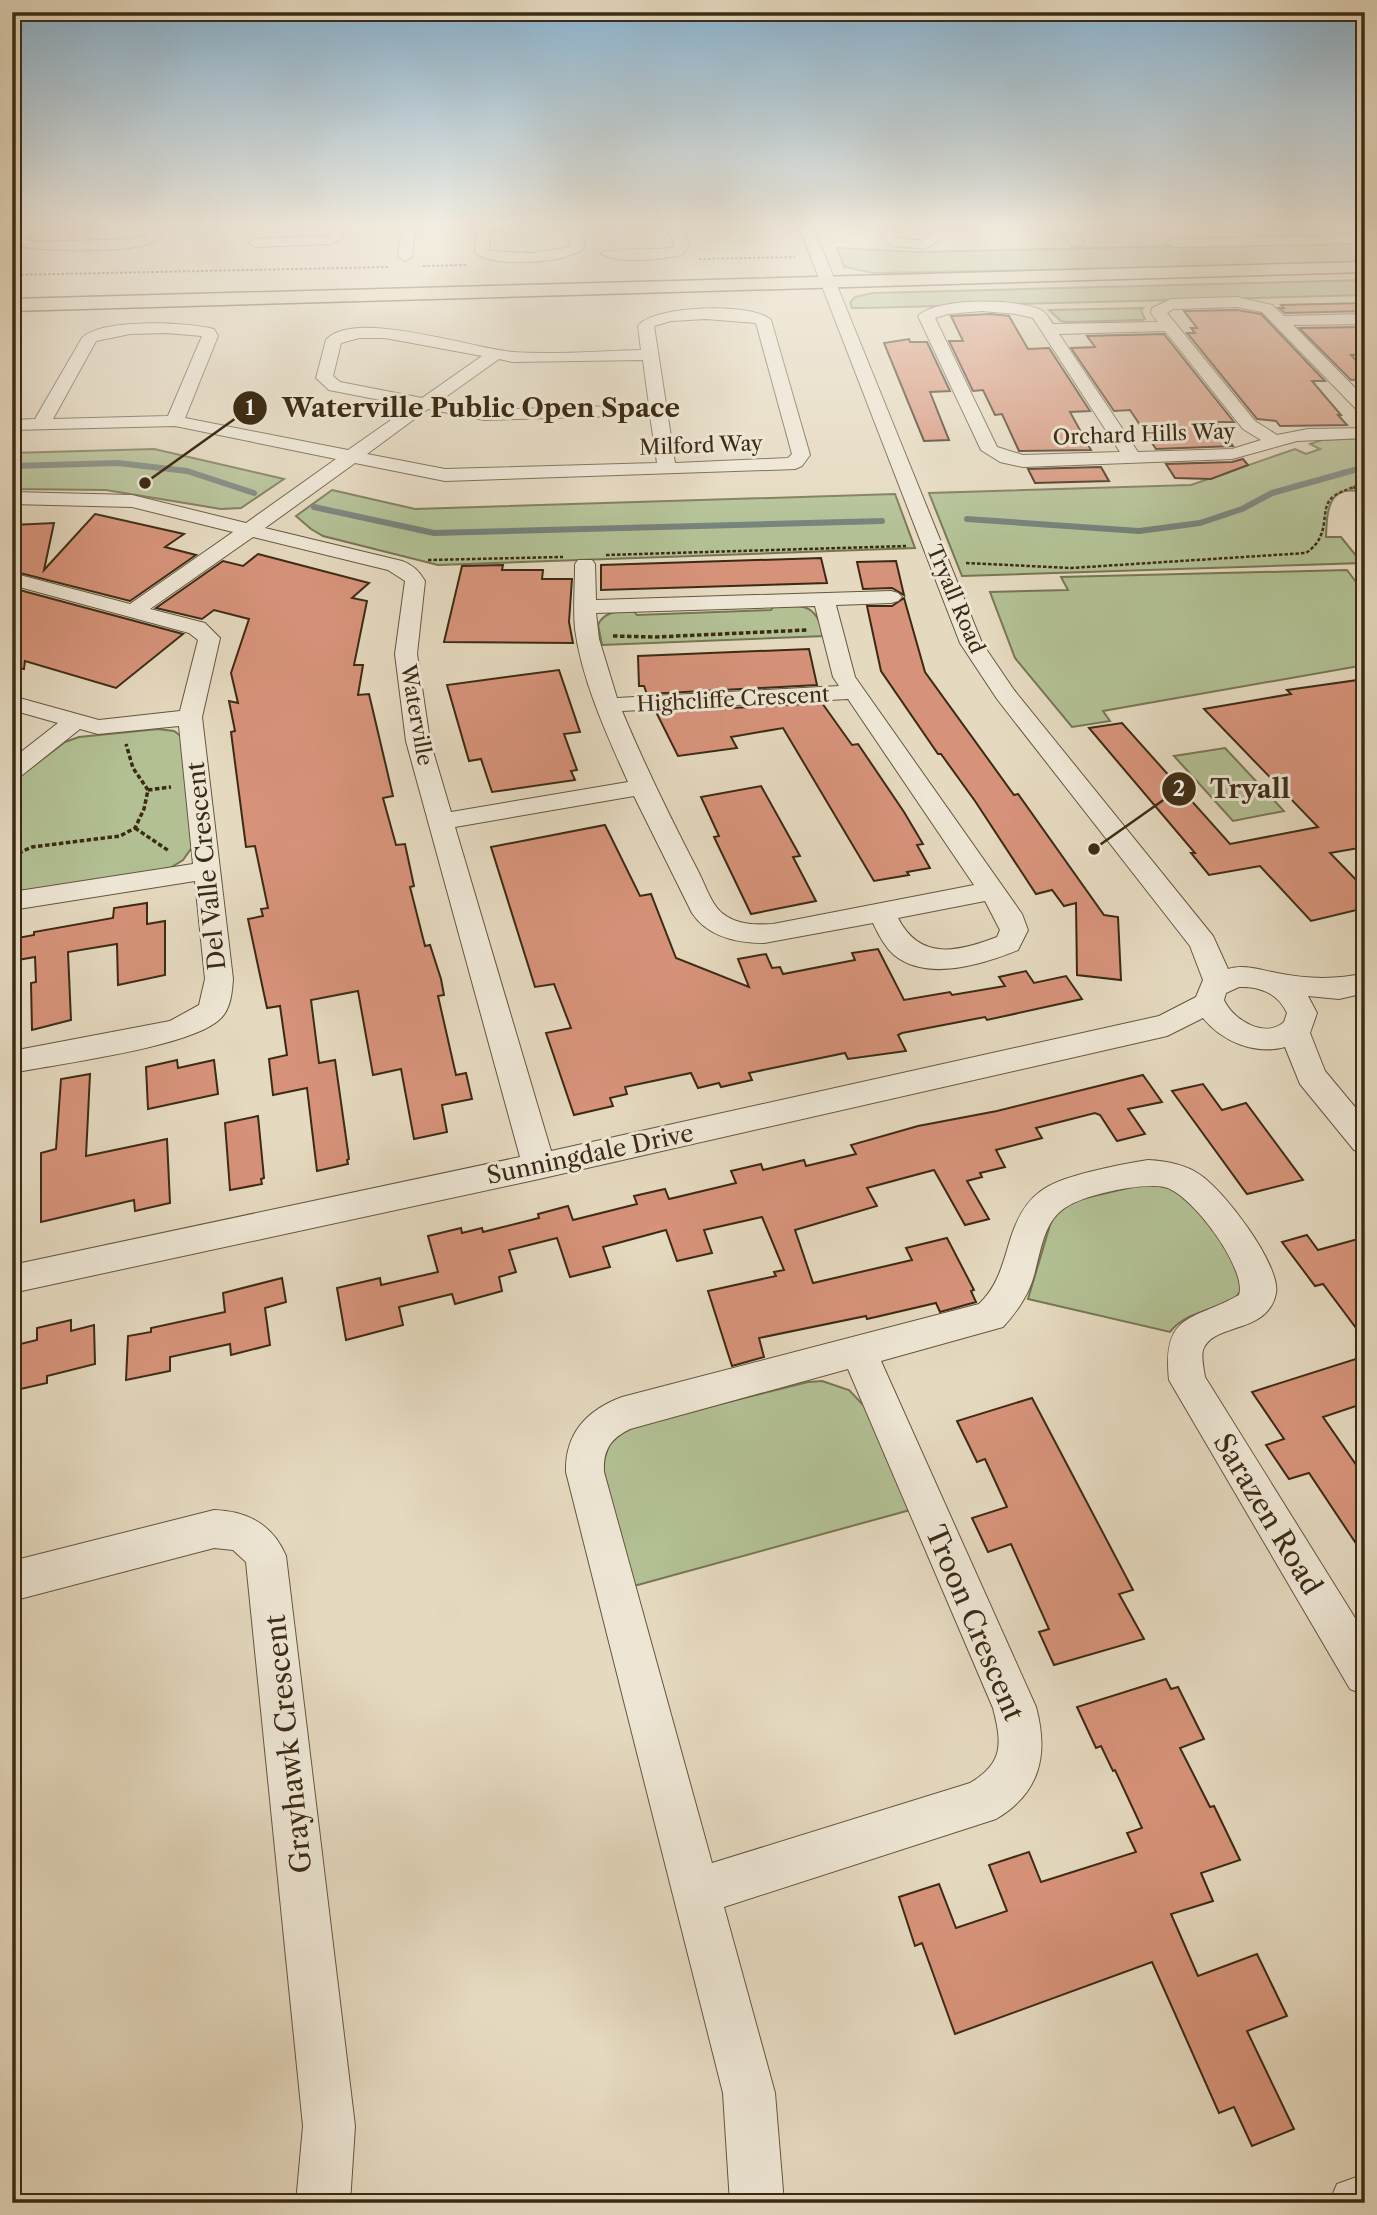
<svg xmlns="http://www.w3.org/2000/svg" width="1377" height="2215" viewBox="0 0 1377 2215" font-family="'Libre Caslon Text',serif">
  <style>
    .green { fill: #b2c094; stroke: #777654; stroke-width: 2 }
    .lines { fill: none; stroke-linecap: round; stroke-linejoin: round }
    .stream { stroke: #748079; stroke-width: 6 }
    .building { fill: #d7937a; stroke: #3c2b14; stroke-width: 2 }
    .minor-casing { stroke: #66563f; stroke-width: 2 }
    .major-casing { stroke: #3c2b14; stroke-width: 3 }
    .path-far2 { stroke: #3c2b14; stroke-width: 2; stroke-dasharray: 2.5 2; stroke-linecap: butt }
    .path-far1 { stroke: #3c2b14; stroke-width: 2.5; stroke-dasharray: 3.5 2; stroke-linecap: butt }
    .path { stroke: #3c2b14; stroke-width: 3.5; stroke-dasharray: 4.5 2.5; stroke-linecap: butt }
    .minor { fill: #eee6d5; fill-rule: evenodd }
    .major { fill: #e5d9bf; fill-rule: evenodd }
    .labels { text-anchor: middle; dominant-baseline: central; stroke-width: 6; stroke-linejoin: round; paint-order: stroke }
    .far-street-label { font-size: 21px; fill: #3c2b14; stroke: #eee6d5 }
    .street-label { font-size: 24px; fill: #3c2b14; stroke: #eee6d5 }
    .near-street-label { font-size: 28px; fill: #3c2b14; stroke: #eee6d5 }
    .leader { fill: none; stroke: #3c2b14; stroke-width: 2.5 }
    .callout-dot { fill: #3c2b14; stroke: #eee6d5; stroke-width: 2.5 }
    .mark-label { font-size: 21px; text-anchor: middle; font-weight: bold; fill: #fff }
    .callout-label { font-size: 26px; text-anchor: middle; font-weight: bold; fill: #3c2b14; stroke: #eee6d5; stroke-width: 6; stroke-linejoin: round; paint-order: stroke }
  </style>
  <rect width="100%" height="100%" fill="#e5d9bf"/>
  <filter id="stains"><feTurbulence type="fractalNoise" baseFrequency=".00286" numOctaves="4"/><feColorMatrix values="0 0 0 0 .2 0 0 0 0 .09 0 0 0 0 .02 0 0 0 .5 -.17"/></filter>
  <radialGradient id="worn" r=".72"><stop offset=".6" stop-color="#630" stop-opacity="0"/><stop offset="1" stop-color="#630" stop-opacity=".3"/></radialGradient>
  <g class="green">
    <polygon points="1365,242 1365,264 873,273 844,267 837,248 917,252"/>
    <polygon points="1365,280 1365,295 863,308 852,308 850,303 855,297 873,293"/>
    <polygon points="1143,308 1141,310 1145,319 1142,320 1068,322 1061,321 1049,310"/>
    <path d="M1365 438V493C1328 482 1327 510 1326 537H1341L1362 563 962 576 929 493 1191 485 1295 449 1306 454 1320 449 1310 444 1322 440Z"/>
    <polygon points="154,449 284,479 241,508 221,509 106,490 12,489 12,453"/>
    <polygon points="332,490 415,509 895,494 915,548 438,565 323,536 311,529 296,516"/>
    <polygon points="1347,570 1365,594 1365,665 1103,711 1110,721 1072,727 1015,658 990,592 1068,590 1061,577"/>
    <path d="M774 605C806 606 815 603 825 636L602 645 598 625C604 611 619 611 633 610L637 615 771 610Z"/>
    <polygon points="158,729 174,731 182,737 193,846 183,860 170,868 12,895 12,782 65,742 79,737"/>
    <polygon points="1225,748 1284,811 1233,821 1174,756"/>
    <path d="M1149 1183C1162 1184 1179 1188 1190 1196 1196 1201 1239 1266 1241 1272 1242 1279 1243 1288 1239 1293 1228 1311 1189 1307 1170 1332L1028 1299 1053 1215 1077 1200Z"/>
    <polygon points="822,1381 849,1390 869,1411 910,1510 634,1586 602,1465 611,1440 631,1426 808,1382"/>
  </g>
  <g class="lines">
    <g class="stream">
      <polyline points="12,466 118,463 187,471 254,493"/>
      <polyline points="314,507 434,533 882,521"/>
      <polyline points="967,519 1139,531 1200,523 1242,509 1272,493 1365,467"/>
    </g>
  </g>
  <g class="building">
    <polygon points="1365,303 1365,311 1285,313 1279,308 1284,308 1281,305"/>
    <polygon points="1237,310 1261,314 1325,381 1312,381 1341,415 1338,415 1347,425 1280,426 1276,421 1257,419 1187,333 1195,333 1191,328 1197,328 1184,311"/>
    <polygon points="991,314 1009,316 1028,349 1049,348 1090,411 1070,412 1091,450 1019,451 1002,414 995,415 983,390 973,391 949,341 963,341 951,316"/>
    <polygon points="1365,327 1365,355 1351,355 1365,370 1365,379 1351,380 1299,328"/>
    <polygon points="1164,334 1234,422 1216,422 1233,446 1156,449 1130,410 1114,411 1071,348 1095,347 1087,336"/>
    <polygon points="909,339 910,342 927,342 950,391 930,392 949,440 924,441 884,343"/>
    <polygon points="1243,459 1248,465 1211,479 1175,478 1166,464 1232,462"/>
    <polygon points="1101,467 1109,481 1035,483 1028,469"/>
    <polygon points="95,514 184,534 165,547 196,555 130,601 12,571 12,525 54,523 44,570"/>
    <polygon points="258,554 369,583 352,598 367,601 354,665 363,665 358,695 369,694 393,796 383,798 396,845 405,844 414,886 410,887 425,946 430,945 441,979 444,995 438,996 456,1075 466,1073 472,1099 442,1105 447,1132 414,1139 401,1069 373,1075 358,991 311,1000 319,1063 335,1060 349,1159 347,1160 348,1164 317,1171 307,1088 273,1095 269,1059 287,1055 280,1006 267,1008 248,919 263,916 261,909 268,908 255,846 246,847 231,732 235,731 229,701 238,703 231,673 249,619 214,610 202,619 156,608 223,561 243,566"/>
    <polygon points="821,558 827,583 601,590 601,565"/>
    <polygon points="896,561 904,595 892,588 863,589 857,562"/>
    <polygon points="503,565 502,570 543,570 542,579 572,579 569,622 573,643 444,642 462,566"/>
    <polygon points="12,588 183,634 116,688 25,661 24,669 12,668"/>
    <polygon points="904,598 925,672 1014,795 1018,794 1104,915 1118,917 1121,980 1077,975 1076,903 1064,906 1052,890 1036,894 975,801 941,754 938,754 881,671 867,606 892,606"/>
    <polygon points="809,649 817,685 647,694 644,686 639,686 638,656"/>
    <polygon points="559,670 580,732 564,734 577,770 571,771 575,780 492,792 481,759 469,761 447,685"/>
    <polygon points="1365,679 1365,847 1330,853 1365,889 1365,908 1311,921 1260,866 1209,875 1191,853 1195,853 1089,728 1122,723 1230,844 1318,827 1204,709 1291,694 1287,690"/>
    <polygon points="822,703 852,745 858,744 904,812 923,844 917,845 930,868 907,872 909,875 874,881 783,728 731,737 737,748 678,756 656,712"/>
    <polygon points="761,786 800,856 793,857 816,901 751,914 714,837 719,836 701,797"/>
    <polygon points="605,825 640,896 651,894 676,958 749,987 738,959 766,954 772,968 780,967 783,974 855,960 852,953 878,949 904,1000 950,992 952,995 1005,986 999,977 1026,971 1034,983 1066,976 1082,999 987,1020 985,1017 902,1033 898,1035 906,1051 848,1059 845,1053 749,1073 752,1080 721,1087 719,1083 698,1088 691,1073 625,1087 627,1094 610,1098 613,1106 574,1115 546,1033 571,1028 554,984 535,987 491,847"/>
    <polygon points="147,903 147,924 165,921 165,975 118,985 117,944 68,952 71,1020 32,1030 31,983 36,982 35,957 12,961 12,939 34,935 34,932 113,918 114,908"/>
    <polygon points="177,1060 178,1068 214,1060 218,1094 148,1109 146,1067"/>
    <polygon points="90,1074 86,1156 167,1139 170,1203 135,1211 134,1200 41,1222 41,1153 56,1149 61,1079"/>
    <polygon points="1143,1075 1162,1102 1128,1109 1145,1134 1117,1141 1100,1115 1095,1113 1036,1128 1042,1138 996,1150 1005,1167 980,1173 982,1177 967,1181 989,1219 965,1225 934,1170 867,1188 877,1206 795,1230 813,1283 912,1260 906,1248 947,1238 974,1290 971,1291 976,1302 940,1312 936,1303 867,1319 866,1316 759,1338 764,1357 732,1366 708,1291 776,1276 774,1272 784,1270 762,1217 704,1230 712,1253 677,1261 666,1230 603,1247 610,1267 570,1277 557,1238 509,1250 516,1272 499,1277 502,1291 455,1304 452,1294 399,1307 403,1325 346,1340 337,1288 380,1278 381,1285 438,1272 428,1236 461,1228 462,1233 482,1228 483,1232 539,1218 538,1214 568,1206 573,1220 637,1204 634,1196 665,1189 669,1199 736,1183 731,1171 761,1164 763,1170 804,1160 806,1166 856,1154 851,1145 918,1126 997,1111"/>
    <polygon points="1203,1084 1222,1110 1246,1103 1303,1180 1247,1194 1172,1091"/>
    <polygon points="258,1116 264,1178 261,1179 262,1184 230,1190 225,1123"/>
    <polygon points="1307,1235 1318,1250 1365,1237 1365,1340 1323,1284 1315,1286 1282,1242"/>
    <polygon points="282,1278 286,1302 265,1308 270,1345 231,1355 230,1344 170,1357 170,1371 126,1380 128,1336 151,1332 151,1328 225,1312 223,1293"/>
    <polygon points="71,1320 71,1331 94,1325 95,1364 47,1376 47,1383 12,1391 12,1346 37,1340 37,1328"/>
    <polygon points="1365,1356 1365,1403 1323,1417 1357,1466 1365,1464 1365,1557 1309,1473 1289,1479 1266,1445 1284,1439 1252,1392"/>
    <polygon points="1032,1398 1133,1590 1119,1594 1144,1639 1054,1665 1039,1632 1049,1629 1011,1544 988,1552 972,1518 1007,1507 985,1459 977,1462 957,1421"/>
    <polygon points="1166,1679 1171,1689 1178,1687 1204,1739 1180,1748 1210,1807 1214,1806 1240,1860 1201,1873 1213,1901 1171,1914 1198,1976 1257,1954 1287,2016 1247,2031 1294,2129 1252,2146 1234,2107 1219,2113 1152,1962 955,2034 922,1943 915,1946 899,1897 939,1884 956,1928 1007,1911 989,1865 1029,1852 1041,1882 1136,1852 1127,1833 1142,1828 1115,1770 1113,1771 1101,1746 1096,1748 1077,1707"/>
  </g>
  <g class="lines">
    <defs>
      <g id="minor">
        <path d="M22 224H36L26 240 37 242 134 239 145 235 152 224H166C162 229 159 238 153 242 132 254 37 251 12 245V239Z"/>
        <polygon points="333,224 347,224 341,239 329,244 255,247 248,243 255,239 326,236 330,234"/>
        <polygon points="402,224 416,224 412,257 405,261 398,257"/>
        <path d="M481 224H577L585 247C569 264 492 268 475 253L476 229ZM558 227 566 229 570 245 566 248 532 253 489 251 490 230Z"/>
        <path d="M665 224H679L689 245 682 255C663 259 615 265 601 253 606 248 658 250 672 248L675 245Z"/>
        <path d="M798 224H812L982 643 1014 690 1213 936 1228 969C1245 964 1260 970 1277 973 1306 979 1336 980 1365 973V993L1339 999 1308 996 1317 1013 1310 1033 1325 1071 1365 1119V1153L1354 1150 1300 1084 1285 1047C1256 1055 1222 1042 1203 1018L1167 1036 539 1179 12 1293V1265L520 1157 406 741 395 654 405 581 388 570 253 537 150 609 205 623 220 638 202 717 233 979C232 992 231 1009 220 1019 192 1047 57 1064 12 1073V1051L170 1021 199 1005 205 979 195 881 12 910V892L193 864 179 726 98 734 80 729 21 776 12 778V759L58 723 12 710V696L99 720 180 711 198 640 189 633 12 585V573L130 604 233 532 132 507 12 504V492L132 495 246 523 336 459 175 426 12 430V420L35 419 82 338C101 318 187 322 214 329L218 336 185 418 348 450 411 406 329 390 316 378 326 340C354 308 473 349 513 352 555 355 599 351 641 350L638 326C653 305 753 302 771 320L810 455 802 466 795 469 445 481 355 463 265 528 402 561C413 565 419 571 425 581L417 654 430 741 451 812 628 782C607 735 582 681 575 629 573 607 575 586 575 564L578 560H592L595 564 596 600 891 591 898 593 902 597 898 601 891 603 836 605 855 677 1022 914 1028 930 1018 950C984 964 927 982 894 955 885 947 878 934 873 923L764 943C737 943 708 937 692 913L634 796 455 827 551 1151 1159 1016 1196 997 1203 980 1190 946 997 699 960 643ZM706 319 756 323 792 454 788 458 675 463 654 326 671 321ZM166 333 202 336 168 416 53 419 96 341 130 334ZM359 338H385L482 356 422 398 340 382 333 376 341 343ZM499 359 512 362 643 360 649 405 484 410 440 401ZM428 409 484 420 650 415 657 463 445 469 367 454ZM815 606 833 677 839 686 617 698 599 639 596 613ZM848 699 974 885 773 924C755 925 737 925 722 913 711 904 705 884 698 871 671 819 645 766 622 711ZM985 901 1000 930 997 937C958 952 920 961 898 918ZM1239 987C1259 986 1278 993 1287 1013L1284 1022C1265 1039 1233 1020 1224 1000L1226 993Z"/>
        <polygon points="877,224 891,224 897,238 922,241 935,232 933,224 947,224 949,233 925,249 892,246 885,242"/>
        <polygon points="1054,224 1068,224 1084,243 1082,246 1072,246"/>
        <polygon points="1365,235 1365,243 1173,247 1166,243 1173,239"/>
        <path d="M1237 297 1272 305 1284 316 1365 314V324L1293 325 1365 398V413L1359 412 1262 312 1237 307 1173 309 1167 313 1255 421 1277 435 1308 429 1365 428V438L1297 441 1232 459 1023 467 1000 462 981 450 918 316C936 297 1021 298 1043 311 1047 314 1050 320 1053 324L1158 322 1151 313 1152 308 1171 299ZM982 311 1016 314 1033 318 1120 452 1023 455 997 447 935 318 948 314ZM1165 331 1243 429 1261 440 1232 449 1138 452 1059 334Z"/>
        <path d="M1148 1160C1166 1161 1184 1164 1199 1174 1223 1189 1281 1265 1276 1293 1268 1335 1213 1322 1203 1350 1201 1358 1204 1369 1205 1377L1365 1634V1695L1350 1689 1169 1380C1162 1312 1193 1321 1239 1295 1248 1270 1191 1192 1164 1187 1142 1182 1080 1195 1062 1210 1040 1227 1040 1263 1030 1287 1023 1303 1014 1315 1003 1327L881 1361 1036 1707C1049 1755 1040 1793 996 1819L724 1907 775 2093 784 2203H730L723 2093 566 1472C565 1433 587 1410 622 1397L979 1304C999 1285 1003 1262 1011 1237 1026 1192 1047 1183 1089 1172 1109 1167 1128 1163 1148 1160ZM848 1369 993 1708C1002 1743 1004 1763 970 1783L712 1863 604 1472C603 1450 610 1439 630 1429Z"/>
        <path d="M214 1510C248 1511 273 1525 286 1556L355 2126 350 2203H296L303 2126 246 1562 233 1550 214 1548 12 1601V1561Z"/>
        <polygon points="1365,2174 1365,2203 1329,2203 1337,2184"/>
      </g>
      <polygon id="major" points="1365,262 1365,272 12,311 12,299"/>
    </defs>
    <use href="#minor" class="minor-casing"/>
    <use href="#major" class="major-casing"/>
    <g class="path-far2">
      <polyline points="699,259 795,257"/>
      <polyline points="423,266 466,265"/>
      <polyline points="12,275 389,267"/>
    </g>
    <g class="path-far1">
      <polyline points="1353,487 1365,492"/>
      <polyline points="606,555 906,546"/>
      <polyline points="428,560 563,557"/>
      <path d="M966 563 1071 568 1306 553C1334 534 1317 508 1334 496 1343 490 1355 487 1365 483"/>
    </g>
    <g class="path">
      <polyline points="613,636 656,637 807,630"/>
      <polyline points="148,790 171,787"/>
      <polyline points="135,828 169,851"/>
      <polyline points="12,856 32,847 120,836 135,828 144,809 148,790 133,768 126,744"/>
    </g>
    <use href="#minor" class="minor"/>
    <use href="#major" class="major"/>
  </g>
  <linearGradient id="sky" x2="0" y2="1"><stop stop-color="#89b6d6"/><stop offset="0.42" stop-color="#f3eee2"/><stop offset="1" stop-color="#f3eee2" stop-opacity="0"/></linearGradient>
  <rect width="1377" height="534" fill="url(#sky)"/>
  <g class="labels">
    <g class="far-street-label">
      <text transform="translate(1144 434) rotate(-2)">Orchard Hills Way</text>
      <text transform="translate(701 445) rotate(-2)">Milford Way</text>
      <text transform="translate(956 599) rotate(67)">Tryall Road</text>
      <text transform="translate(733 699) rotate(-3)">Highcliffe Crescent</text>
      <text transform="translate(417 715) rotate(80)">Waterville</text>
    </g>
    <g class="street-label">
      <text transform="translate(206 866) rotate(-96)">Del Valle Crescent</text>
      <text transform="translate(590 1154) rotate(-12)">Sunningdale Drive</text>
    </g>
    <g class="near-street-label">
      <text transform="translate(1268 1514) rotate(59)">Sarazen Road</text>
      <text transform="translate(975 1623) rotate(67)">Troon Crescent</text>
      <text transform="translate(288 1744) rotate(-96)">Grayhawk Crescent</text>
    </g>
  </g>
  <path class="leader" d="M145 483L250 408M1094 849L1179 789"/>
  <g class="callout-dot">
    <circle cx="145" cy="483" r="7"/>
    <circle cx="1094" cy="849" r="7"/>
    <circle cx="250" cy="408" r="18"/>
    <circle cx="1179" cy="789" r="18"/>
  </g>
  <g class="mark-label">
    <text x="250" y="415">1</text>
    <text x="1179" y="796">2</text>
  </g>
  <g class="callout-label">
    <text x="481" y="417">Waterville Public Open Space</text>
    <text x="1250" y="798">Tryall</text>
  </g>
  <rect width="1377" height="2215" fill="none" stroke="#e5d9bf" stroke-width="42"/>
  <rect x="14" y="14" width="1349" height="2187" fill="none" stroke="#3c2b14" stroke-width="3.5"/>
  <rect x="21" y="21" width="1335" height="2173" fill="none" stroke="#3c2b14" stroke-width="2"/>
  <rect width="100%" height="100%" filter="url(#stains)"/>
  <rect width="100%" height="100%" fill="url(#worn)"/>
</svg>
